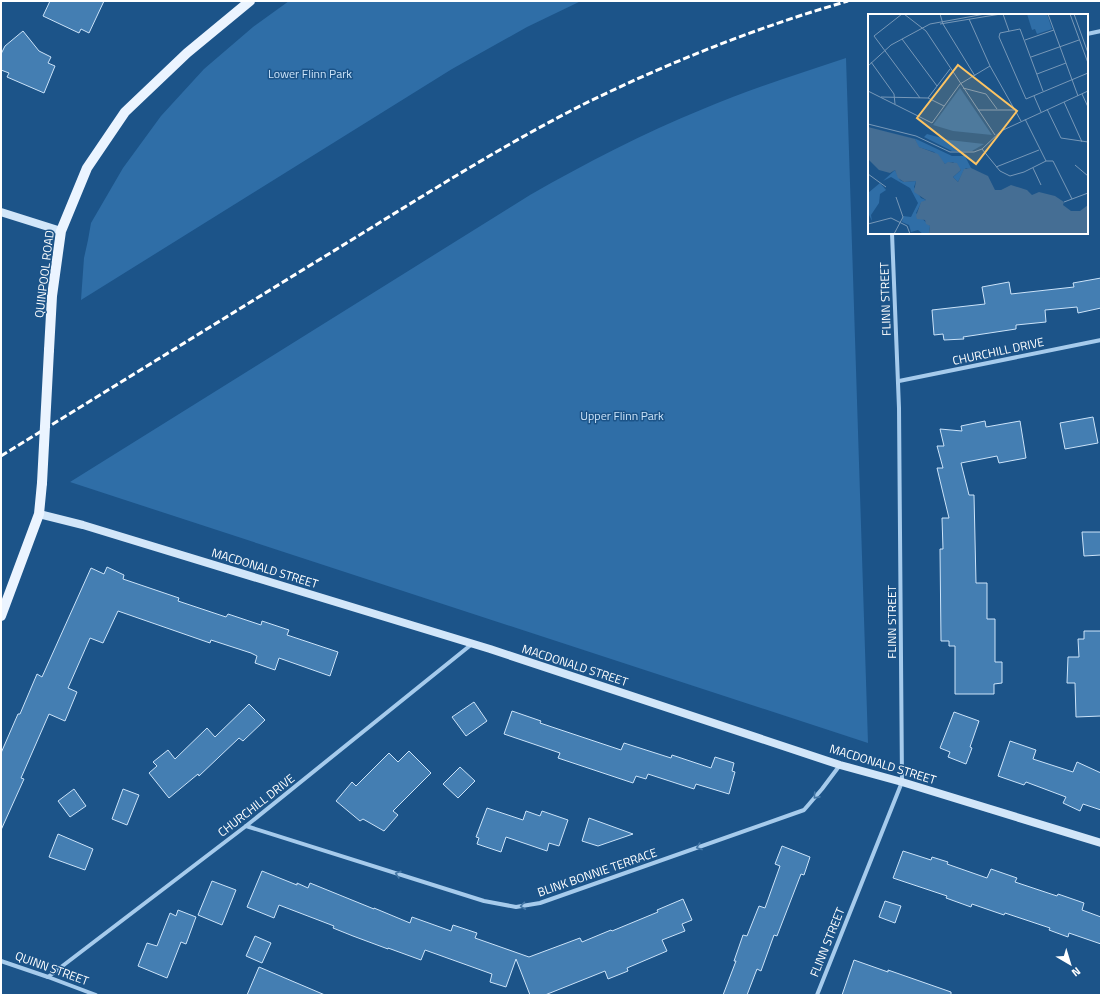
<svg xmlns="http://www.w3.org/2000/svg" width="1102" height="996" viewBox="0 0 1102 996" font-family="'Titillium Web',sans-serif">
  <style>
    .green { fill: #2f6ea7 }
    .building { fill: #447eb2; stroke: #cbe3f9 }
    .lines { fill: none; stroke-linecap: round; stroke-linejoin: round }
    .street { stroke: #a6cbec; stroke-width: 4 }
    .secondary { stroke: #d2e6f9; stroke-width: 8 }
    .primary { stroke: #ebf4ff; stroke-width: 10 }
    .rail { stroke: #fff; stroke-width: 3; stroke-dasharray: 7 3; stroke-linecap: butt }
    .primary-bridge { stroke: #ebf4ff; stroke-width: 10 }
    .oneway { stroke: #4578a7 }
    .labels { text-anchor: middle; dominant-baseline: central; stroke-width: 3; stroke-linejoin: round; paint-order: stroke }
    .park-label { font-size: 12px; fill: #cbe3f9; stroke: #1c5489 }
    .street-label { font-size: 12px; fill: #fff; stroke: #1c5489 }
    .inset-road { fill: none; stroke: #7798b8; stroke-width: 1 }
    .view { fill: #fdc463; fill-opacity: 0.15; stroke: #fdc463; stroke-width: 2 }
    .inset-edge { fill: none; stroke: #fff; stroke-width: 2 }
  </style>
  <rect width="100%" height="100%" fill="#1c5489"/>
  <g class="green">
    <polygon points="289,1 581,1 527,27 452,69 81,300 84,258 88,240 91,223 123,168 161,116 204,69 253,27"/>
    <path d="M846 58 868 743 70 482 530 195C586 163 644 133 703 109 750 89 798 74 846 58Z"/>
  </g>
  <g class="building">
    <polygon points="50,1 104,1 89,33 81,29 79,33 43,16"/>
    <polygon points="23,31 39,51 51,57 48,63 55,66 44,93 7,77 9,73 1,70 1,54 5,46"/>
    <polygon points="1101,278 1101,308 1078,313 1077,307 1045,310 1046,322 1016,325 1016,329 963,337 964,339 944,340 943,334 934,335 932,310 985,304 982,287 1009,282 1011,294 1074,287 1073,283"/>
    <polygon points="1093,417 1098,443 1065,449 1060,423"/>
    <polygon points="985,421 986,427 1020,421 1026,458 999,463 997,456 961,463 969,495 974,495 976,583 987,583 987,619 995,619 995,662 1002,662 1002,683 994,684 994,694 955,694 955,646 949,646 949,641 941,641 940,549 943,549 942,518 949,518 937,468 943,468 937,446 944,446 940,429 962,431 961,426"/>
    <polygon points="1082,532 1101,532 1101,555 1084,556"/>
    <polygon points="107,567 124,575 123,579 179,598 178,601 226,617 228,614 261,625 262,621 289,630 287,635 338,652 330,676 279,658 275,670 255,663 257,656 251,653 211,640 210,643 118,611 103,643 90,638 68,688 77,692 65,721 49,714 21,778 24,779 1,830 1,753 18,714 20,714 37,674 42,677 91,568 104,574"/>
    <polygon points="1084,631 1101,631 1101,716 1076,717 1075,683 1067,683 1068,657 1079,657 1078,639 1084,639"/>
    <polygon points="474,702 487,721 466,736 452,717"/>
    <polygon points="249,704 265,720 243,741 239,738 199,776 198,774 169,798 149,773 157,766 153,762 168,750 175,759 207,728 215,737"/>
    <polygon points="512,711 541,721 540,723 621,750 624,743 671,758 672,755 711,768 715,757 734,763 732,771 735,772 729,794 696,784 694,789 648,774 646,779 636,776 633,783 558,758 560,753 504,734"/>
    <polygon points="954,712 979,721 970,747 972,748 966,764 948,757 950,752 940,748"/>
    <polygon points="1010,741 1036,750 1033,759 1073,772 1077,762 1101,773 1101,810 1083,804 1080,811 1063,803 1066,797 1026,782 1024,785 998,776"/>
    <polygon points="409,751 431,773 393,811 398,815 384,831 363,819 360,821 336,801 352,782 356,786 389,753 398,762"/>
    <polygon points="460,767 475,781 458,798 443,784"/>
    <polygon points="74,789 86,806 70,817 58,801"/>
    <polygon points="123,789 139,795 127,825 112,819"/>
    <polygon points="487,808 523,820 526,811 540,816 542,811 568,820 559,846 549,843 547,851 506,837 501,852 477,844 479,838 476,837"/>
    <polygon points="589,818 633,834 598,846 582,841"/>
    <polygon points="58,834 93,849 85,870 49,857"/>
    <polygon points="782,846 810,857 804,875 801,874 777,936 774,935 761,971 757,969 747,995 723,995 736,961 734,961 743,935 747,936 759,906 765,908 780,866 775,864"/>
    <polygon points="903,851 931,860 932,857 948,862 947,864 987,878 991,869 1017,878 1015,882 1057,896 1058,894 1084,903 1082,910 1101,917 1101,944 1069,933 1068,937 1049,930 1050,928 1005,913 1004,915 972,904 971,907 946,898 947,896 893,878"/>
    <polygon points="262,871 297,885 297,883 308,888 310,883 374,909 374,908 410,923 412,917 451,931 453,925 477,933 475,938 529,957 580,938 582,942 611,930 612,931 658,912 657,910 683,899 692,920 682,924 685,931 662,940 667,951 627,968 628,971 608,979 605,971 545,995 530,995 516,959 506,987 490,982 492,974 425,950 421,960 388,948 388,949 353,936 333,928 334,926 279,905 274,918 247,907"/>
    <polygon points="212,881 236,890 222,925 198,915"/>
    <polygon points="885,901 901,906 895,923 879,917"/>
    <polygon points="178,910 196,917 186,944 181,942 167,978 138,966 147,943 157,946 170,913 176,916"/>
    <polygon points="255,936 271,943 262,963 246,956"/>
    <polygon points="854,960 888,972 888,970 951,992 951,995 842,995"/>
    <polygon points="259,967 325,995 247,995"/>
  </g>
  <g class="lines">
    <g class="street">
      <polyline points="1087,34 1101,31"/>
      <polyline points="899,381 1101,340"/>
      <polyline points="246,826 484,901 516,907 540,903 804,810 822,789 840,765"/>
      <polyline points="1,961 48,977 96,995"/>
      <polyline points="48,977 246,826 472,644"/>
      <polyline points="817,995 902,782 899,408 892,233"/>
    </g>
    <g class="secondary">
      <polyline points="1,212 61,231"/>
      <polyline points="39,514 83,525 490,649 840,765 902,782 1101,843"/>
    </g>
    <g class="primary">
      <polyline points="49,350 52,296 61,231 87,168 125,112 187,53 250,1"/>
      <polyline points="1,616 39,514 42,483"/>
    </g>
    <path class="rail" d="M1 456C110 389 218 322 327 255 412 203 497 148 586 103 670 62 758 27 848 1"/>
    <polyline class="primary-bridge" points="42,483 49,350"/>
  </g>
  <defs><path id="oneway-chevron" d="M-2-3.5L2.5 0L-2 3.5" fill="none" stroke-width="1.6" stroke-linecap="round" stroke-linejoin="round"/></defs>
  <g class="oneway">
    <use href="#oneway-chevron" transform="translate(816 796) rotate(132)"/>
    <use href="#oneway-chevron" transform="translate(699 847) rotate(160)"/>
    <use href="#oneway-chevron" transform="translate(398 874) rotate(-163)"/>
    <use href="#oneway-chevron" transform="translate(523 906) rotate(172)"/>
  </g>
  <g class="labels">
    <g class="park-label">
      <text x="310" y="73">Lower Flinn Park</text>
      <text x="622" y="415">Upper Flinn Park</text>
    </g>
    <g class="street-label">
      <text transform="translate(44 274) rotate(-83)">QUINPOOL ROAD</text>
      <text transform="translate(885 299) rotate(-92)">FLINN STREET</text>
      <text transform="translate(998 351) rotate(-12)">CHURCHILL DRIVE</text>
      <text transform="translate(265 568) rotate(17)">MACDONALD STREET</text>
      <text transform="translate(891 622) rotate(-90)">FLINN STREET</text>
      <text transform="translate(575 665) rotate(18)">MACDONALD STREET</text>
      <text transform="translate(883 764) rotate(17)">MACDONALD STREET</text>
      <text transform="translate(256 805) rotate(-38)">CHURCHILL DRIVE</text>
      <text transform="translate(597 872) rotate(-19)">BLINK BONNIE TERRACE</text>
      <text transform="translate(827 942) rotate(-68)">FLINN STREET</text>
      <text transform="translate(52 968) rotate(20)">QUINN STREET</text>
    </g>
  </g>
  <g transform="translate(868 14)">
    <rect width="220" height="220" fill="#1c5489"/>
    <path d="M159 0H179L184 15 169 20 167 15 164 16ZM92 74 124 121 85 117 65 111ZM0 113 48 125 84 142H97L104 156 98 154 96 156 90 168 85 163 93 156 85 148 77 150 66 138 50 133 47 125ZM59 120 81 126 116 130 104 137H84L56 123ZM27 156 32 166 36 168 48 167 46 173 53 184 58 186 53 189 48 199 62 212 61 220H55L50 216 43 218 41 211 34 208 35 202 43 203 50 189 42 174 23 163 15 167ZM12 169 18 176 12 180 11 189 3 201 4 207 0 199V179Z" fill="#2f6ea7"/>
    <path d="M0 113 47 125 51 133 70 140 77 150 80 148 89 149 93 156 85 163 90 168 96 155 103 154 120 162 127 176H133L143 171 159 176 164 181 171 178 187 182 196 188 195 191 203 197H212L220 191V220H61L62 212 58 210 57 206 49 205 48 202 53 188 58 186 46 178 48 167 36 168 30 164 27 156 22 159 11 156 0 145Z" fill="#456e94"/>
    <path class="inset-road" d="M34 0 6 22 52 84M36 0 58 17 127 121M72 0 75 10 107 62M135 0 141 17M180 0 210 82M202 0 220 49M206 0 220 39M101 5 122 52 153 107M72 10 133 0M34 25 69 72M157 26 186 16M163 43 211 26M3 48 26 80 27 90M0 52 23 31 62 10 117 0M169 60 198 49M95 74 118 80 129 95M0 77 64 109 92 70 122 52M175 77 152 15 132 19 131 23 158 85 220 59M214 80 220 93M166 82 173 98M13 83 60 84 76 92M60 84 82 55M196 88 214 128M179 95 193 124 220 128M110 96H146M157 105 178 147M0 110 48 122 82 138H106L114 135 133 117 220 77M114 135 132 157 142 162 156 158 178 147H185L204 185M207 151 220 162M128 153 171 136M165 154 173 171M0 160 18 173M196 188 220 179M0 210 23 204 39 212 42 220M26 220 35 203 28 183"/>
    <path class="view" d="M90 51 149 97 108 150 49 104Z"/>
    <rect width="220" height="220" class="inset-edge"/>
  </g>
  <rect width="1102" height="996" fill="none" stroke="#ffffff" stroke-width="4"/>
  <g transform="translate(1070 964) rotate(142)" stroke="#1c5489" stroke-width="3" paint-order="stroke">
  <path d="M0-3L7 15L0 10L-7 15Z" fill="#ffffff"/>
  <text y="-6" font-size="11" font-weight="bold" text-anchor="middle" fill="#ffffff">N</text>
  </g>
</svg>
